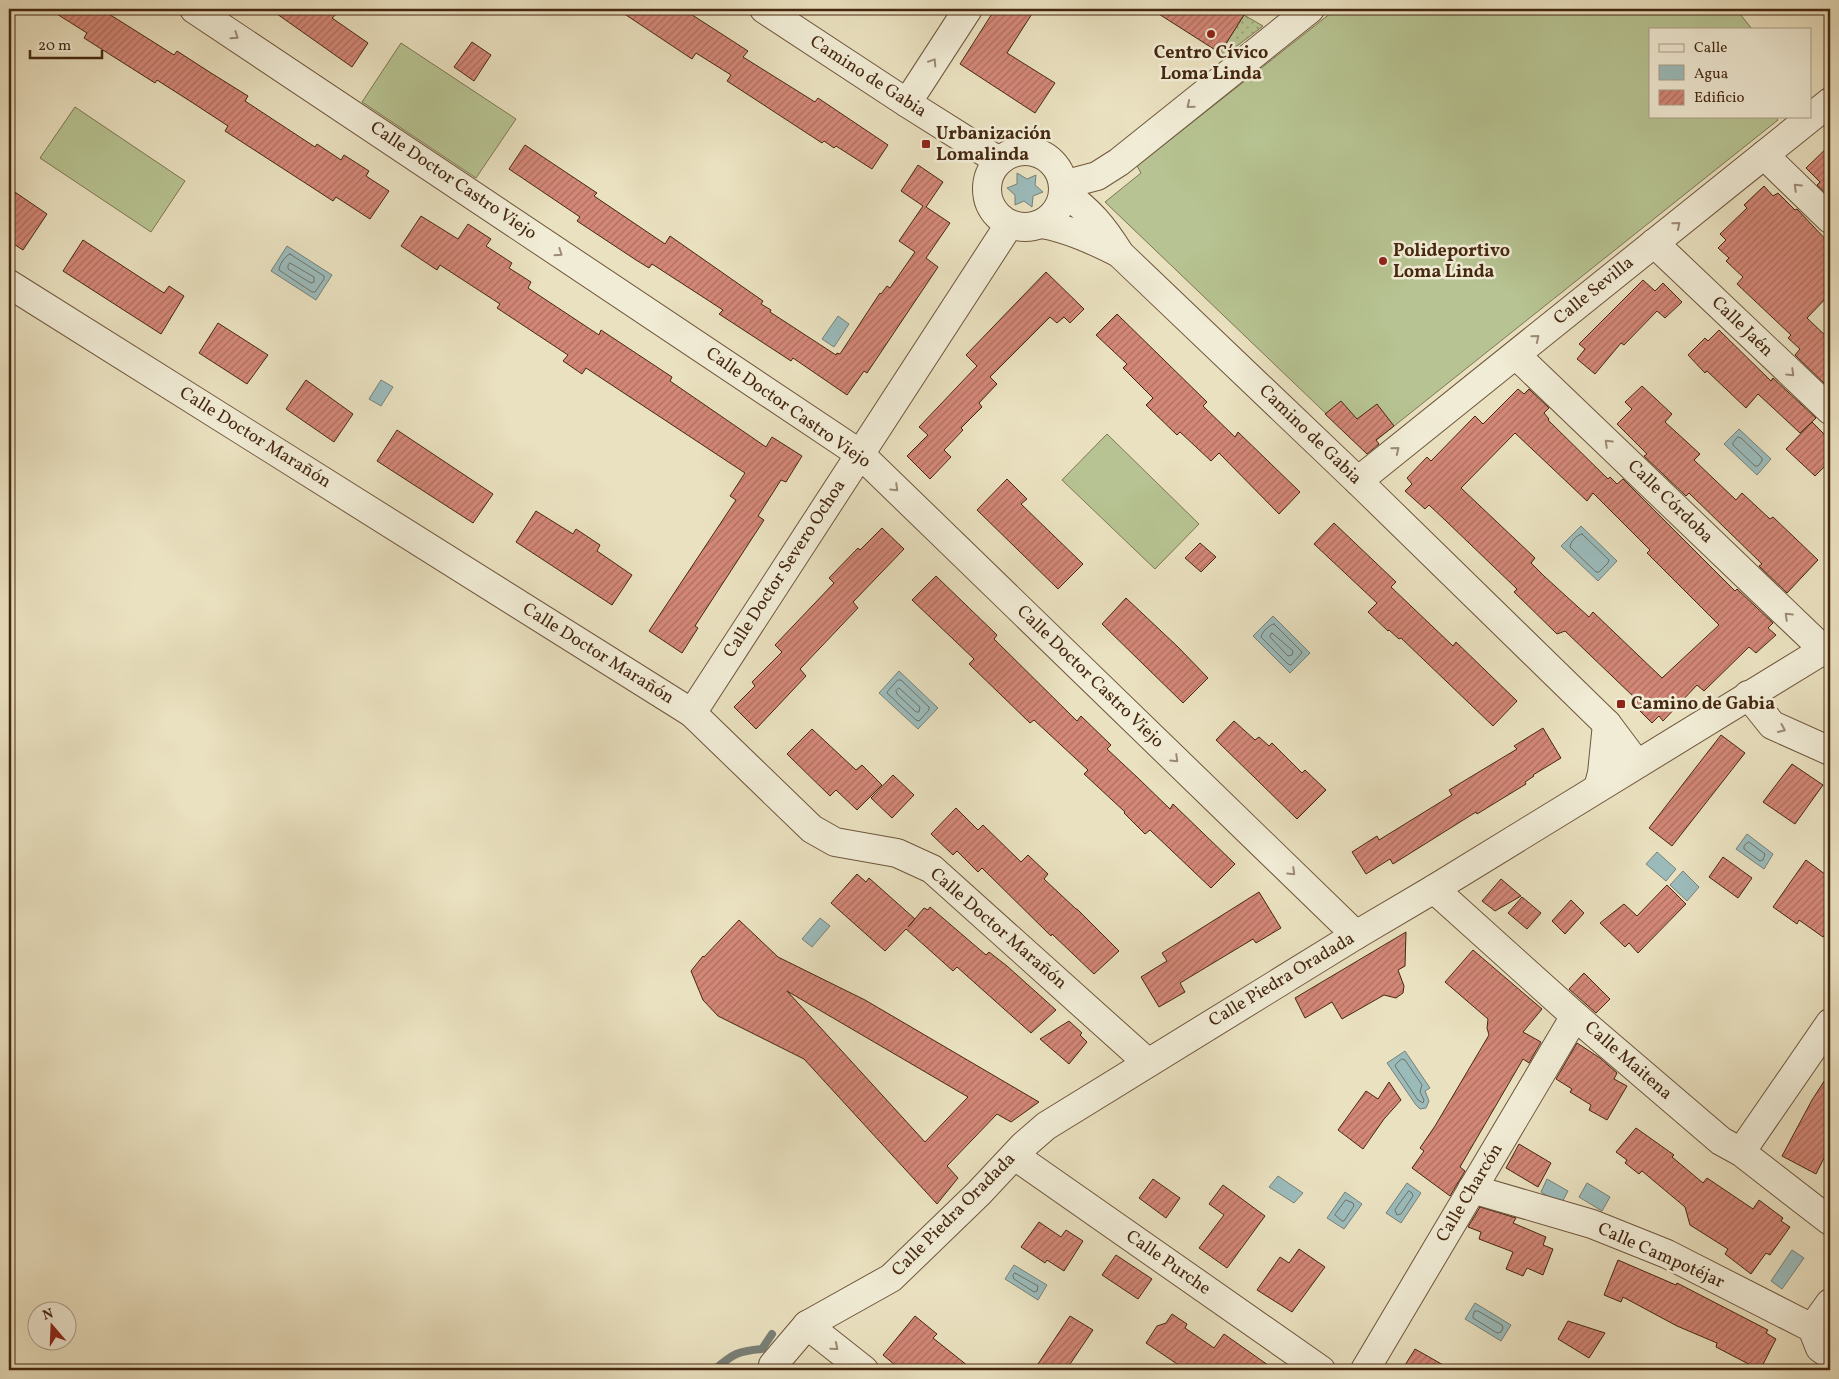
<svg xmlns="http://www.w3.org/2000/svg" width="1839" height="1379" viewBox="0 0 1839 1379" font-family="Vollkorn,serif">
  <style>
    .grass { fill: #b7c392; stroke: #7e7651 }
    .garden { fill: url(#garden-dots); stroke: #7e7651 }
    .water { fill: #9bbbbb; stroke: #798077 }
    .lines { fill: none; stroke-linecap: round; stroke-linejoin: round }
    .shore { stroke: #707266; stroke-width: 1 }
    .stream { stroke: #798077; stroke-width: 8 }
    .building { fill: url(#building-hatch); stroke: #462810; fill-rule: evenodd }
    .minor-casing { stroke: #6f563c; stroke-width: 30 }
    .minor { stroke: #f1ecd6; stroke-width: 28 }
    .oneway { stroke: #9c8a73 }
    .poi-dot { fill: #8f2418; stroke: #f1ecd6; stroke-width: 2 }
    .labels { text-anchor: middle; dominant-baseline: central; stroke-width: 5; stroke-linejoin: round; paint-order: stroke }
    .poi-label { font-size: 18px; font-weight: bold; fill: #462810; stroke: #f1ecd6; text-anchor: start }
    .street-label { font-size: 18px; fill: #462810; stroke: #f1ecd6 }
  </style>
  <defs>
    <pattern id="garden-dots" width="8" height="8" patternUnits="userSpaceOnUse" patternTransform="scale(1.25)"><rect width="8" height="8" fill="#b7c392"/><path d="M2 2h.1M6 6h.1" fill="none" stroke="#979e76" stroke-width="1.8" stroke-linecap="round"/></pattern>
    <pattern id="building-hatch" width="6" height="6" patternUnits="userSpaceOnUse" patternTransform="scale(1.25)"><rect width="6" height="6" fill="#d38777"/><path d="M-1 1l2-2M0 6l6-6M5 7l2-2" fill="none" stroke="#ad6e60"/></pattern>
  </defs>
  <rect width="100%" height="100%" fill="#eae1c0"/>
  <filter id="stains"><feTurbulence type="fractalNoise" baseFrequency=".004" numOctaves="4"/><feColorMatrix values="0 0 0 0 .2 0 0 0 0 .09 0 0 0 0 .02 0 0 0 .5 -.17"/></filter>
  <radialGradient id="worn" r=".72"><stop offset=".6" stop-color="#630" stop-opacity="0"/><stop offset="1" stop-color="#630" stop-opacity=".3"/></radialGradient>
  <g class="grass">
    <polygon points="1336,9 1736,9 1752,29 1650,29 1650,116 1775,116 1778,120 1364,450 1105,202 1141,173 1137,166"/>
    <polygon points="401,43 516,119 476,178 362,102"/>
    <polygon points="75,107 185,181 151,232 40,158"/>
    <polygon points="1107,434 1199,524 1155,569 1062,480"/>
  </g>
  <polygon class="garden" points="1244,15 1263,26 1224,56 1220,53"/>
  <g class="water">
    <polygon points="1017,173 1027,179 1036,175 1035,185 1043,192 1033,196 1032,207 1024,201 1015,205 1015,195 1007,188 1017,184"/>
    <polygon points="287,246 332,275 316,300 271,271"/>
    <polygon points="838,316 849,324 834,347 822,339"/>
    <polygon points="381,380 393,387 381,406 369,399"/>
    <polygon points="1739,429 1771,459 1757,475 1724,444"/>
    <polygon points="1581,526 1617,561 1598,581 1561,546"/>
    <polygon points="1273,616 1310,653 1290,673 1253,636"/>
    <polygon points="899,671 938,708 918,729 879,693"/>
    <polygon points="1747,834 1773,854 1764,869 1736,849"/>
    <polygon points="1657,852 1676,869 1666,881 1646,864"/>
    <polygon points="1683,871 1699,887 1687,901 1670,885"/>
    <polygon points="820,918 830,926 812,947 802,939"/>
    <polygon points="1405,1051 1430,1088 1425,1091 1429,1101 1426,1108 1420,1109 1416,1105 1387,1063"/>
    <polygon points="1278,1176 1303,1193 1294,1203 1269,1187"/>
    <polygon points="1547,1179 1568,1191 1561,1204 1541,1192"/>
    <polygon points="1407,1183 1421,1193 1401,1223 1386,1213"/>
    <polygon points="1587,1183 1610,1197 1602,1211 1579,1197"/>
    <polygon points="1345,1192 1362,1204 1344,1229 1327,1218"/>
    <polygon points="1792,1250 1804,1258 1782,1289 1771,1281"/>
    <polygon points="1014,1265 1047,1285 1038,1300 1005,1279"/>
    <polygon points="1475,1303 1511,1325 1501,1341 1465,1319"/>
  </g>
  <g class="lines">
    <g class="shore">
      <path d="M290 254 324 276V279L315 292H312L279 270C279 265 285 256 290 254Z"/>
      <polygon points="290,263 314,277 314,282 311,283 288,269 288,266"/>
      <polygon points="1738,437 1741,438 1762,458 1762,461 1758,466 1755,466 1733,445 1733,443"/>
      <path d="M1582 534 1609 560 1608 563 1599 572H1596L1570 547C1570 542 1577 535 1582 534Z"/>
      <path d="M1274 624 1302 652 1301 654 1291 665 1288 664 1261 637C1262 632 1269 625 1274 624Z"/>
      <polygon points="1272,633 1293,651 1292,655 1288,656 1270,637"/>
      <polygon points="898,680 901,680 929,707 929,710 919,721 916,720 887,693 888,691"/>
      <polygon points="899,688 920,707 919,712 916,712 897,694 896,691"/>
      <polygon points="1749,842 1765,854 1763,860 1760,861 1744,849 1744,846"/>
      <polygon points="1402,1059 1405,1060 1422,1085 1420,1092 1424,1100 1423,1103 1418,1100 1395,1066 1396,1064"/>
      <polygon points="1409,1191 1412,1193 1413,1196 1401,1214 1397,1215 1395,1210"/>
      <polygon points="1346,1200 1353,1203 1354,1206 1344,1221 1342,1221 1335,1215"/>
      <polygon points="1015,1273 1038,1286 1037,1291 1034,1292 1014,1279 1013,1276"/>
      <polygon points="1475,1311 1478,1311 1502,1325 1503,1328 1501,1332 1497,1333 1473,1318 1473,1316"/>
    </g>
    <path class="stream" d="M714 1370C733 1354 737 1351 762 1349L772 1334"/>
  </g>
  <g class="building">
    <polygon points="49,9 101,9 174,55 177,51 211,73 248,96 245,101 315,147 317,144 341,160 344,155 369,171 366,176 389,191 370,219 336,197 333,201 225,131 228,126 193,103 157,80 155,83 84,38 87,33"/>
    <polygon points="270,9 342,9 332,18 368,43 352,67"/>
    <polygon points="617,9 683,9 748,51 743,57 815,102 818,98 888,145 872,169 836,146 834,148 824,141 822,143 727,81 731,75 696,53 692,59"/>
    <polygon points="995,9 1035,9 1007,53 1055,83 1035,113 960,64"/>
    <polygon points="1151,9 1233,9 1244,15 1220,53"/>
    <polygon points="472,42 491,55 474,81 454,67"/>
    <polygon points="525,145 597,193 594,196 665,244 670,236 763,301 761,304 771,310 770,312 836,355 837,353 840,354 880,293 881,294 887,286 890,288 915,252 899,241 923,206 901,191 918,165 943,182 926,207 950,223 926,258 938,267 867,373 864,371 847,395 793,358 791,361 719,314 723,310 652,264 649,268 636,260 577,221 580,217 509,169"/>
    <polygon points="1830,145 1830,197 1817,185 1820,182 1806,168"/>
    <polygon points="1764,186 1773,196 1778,193 1795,210 1797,209 1830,244 1830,294 1807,318 1830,340 1830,389 1795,355 1800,349 1788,338 1791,335 1737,284 1743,277 1726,261 1729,258 1718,248 1726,240 1720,234 1747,208 1744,205"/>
    <polygon points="9,188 47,214 23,250 9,241"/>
    <polygon points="421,216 458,239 468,224 491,239 486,246 512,263 509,268 531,282 528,288 599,335 601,330 672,377 670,381 766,447 772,437 802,456 786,482 781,480 758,516 764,520 695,626 698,628 682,653 649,631 736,500 730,496 745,473 586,368 582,374 563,361 568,355 497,308 500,304 440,265 437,270 401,246"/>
    <polygon points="83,240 164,293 169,286 184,296 161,334 63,271"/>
    <polygon points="1046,272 1084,309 1070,323 1064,317 1057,323 1050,317 990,377 997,384 979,403 982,407 961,428 963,430 944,450 951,457 930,479 907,456 928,435 919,427 977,366 966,355"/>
    <polygon points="1643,280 1655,291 1663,283 1682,302 1665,318 1657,311 1624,345 1621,343 1595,374 1577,359 1585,349 1579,344"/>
    <polygon points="1117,314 1207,402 1203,406 1235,437 1238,432 1300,492 1279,514 1219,453 1211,461 1180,432 1177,435 1146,405 1153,398 1123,368 1127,364 1096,335"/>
    <polygon points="218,323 268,355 247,384 199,353"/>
    <polygon points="1719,330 1771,381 1773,378 1816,418 1800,433 1758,394 1746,408 1707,371 1705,373 1688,355 1705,338 1708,341"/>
    <polygon points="306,380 353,414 334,442 286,409"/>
    <polygon points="1642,386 1672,414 1665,422 1700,454 1694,460 1736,500 1742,493 1770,519 1773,517 1818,560 1787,593 1759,566 1762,564 1689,493 1686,496 1644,456 1647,454 1617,424 1632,409 1625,402"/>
    <path d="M1518 389 1524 394 1529 389 1549 408 1544 413 1549 419 1548 420 1608 479 1610 477 1617 484 1623 479 1735 591 1737 589 1773 623 1768 628 1776 635 1756 653 1749 647 1704 691 1697 685 1663 721 1659 716 1652 723 1632 703 1636 699 1565 631 1557 634 1514 592 1517 589 1446 521 1429 505 1425 509 1405 491 1412 484 1407 478 1427 457 1431 461 1475 416 1483 424ZM1515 433 1587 501 1593 493 1650 550 1647 553 1719 625 1662 678 1593 612 1589 617 1544 576 1531 563 1535 558 1461 488Z"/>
    <polygon points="1341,401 1357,419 1377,404 1394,426 1376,440 1379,444 1367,454 1325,414"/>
    <polygon points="1812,422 1830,440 1830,461 1815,476 1786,449"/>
    <polygon points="397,430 493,494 473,523 377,461"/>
    <polygon points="1007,479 1027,499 1021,504 1083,564 1058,589 977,510"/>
    <polygon points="536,511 573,534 576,529 600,545 597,551 632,575 612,605 516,542"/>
    <polygon points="1334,523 1396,582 1391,587 1453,646 1456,642 1517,701 1493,726 1401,638 1399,639 1389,630 1388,631 1368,612 1377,603 1314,544"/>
    <polygon points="882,528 904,549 853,602 858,608 800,669 806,676 756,729 734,707 755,686 752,682 782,652 775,645 834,583 829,578 858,548 860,550"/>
    <polygon points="1200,543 1216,557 1201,572 1185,558"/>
    <polygon points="936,576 997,635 994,639 1077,721 1081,716 1111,745 1107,749 1138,778 1170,809 1173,804 1235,864 1211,888 1150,830 1145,834 1124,813 1125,812 1084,774 1088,770 1034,720 1030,723 969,664 974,659 912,600"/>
    <polygon points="1126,598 1178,647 1208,678 1183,703 1102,624"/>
    <polygon points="1234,721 1255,740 1259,737 1269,746 1272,743 1302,773 1305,770 1326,790 1297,819 1216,740"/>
    <polygon points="1543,728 1561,758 1533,775 1534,776 1525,782 1526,784 1477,814 1476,812 1393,864 1390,859 1366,874 1352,852 1377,836 1379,840 1452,795 1449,790 1517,749 1514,746"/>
    <polygon points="812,729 856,770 862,765 882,785 857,810 836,790 830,796 787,754"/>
    <polygon points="1721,735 1745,753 1672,846 1649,828"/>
    <polygon points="1792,764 1823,785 1795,824 1763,802"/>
    <polygon points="893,775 914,795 892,818 871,798"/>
    <polygon points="956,808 978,830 983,825 1021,862 1028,855 1048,874 1044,879 1076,909 1077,909 1119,951 1094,974 1052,934 1051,936 982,868 978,872 957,851 953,855 931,834"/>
    <polygon points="1723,857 1752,878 1738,898 1709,877"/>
    <polygon points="1806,860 1830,878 1830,926 1823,937 1799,920 1797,924 1773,907"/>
    <polygon points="857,874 866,882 869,878 915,919 908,927 924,908 928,910 930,907 986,955 989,952 1007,966 1056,1010 1031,1033 957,967 953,971 906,929 885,951 831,903"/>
    <polygon points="1501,879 1521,896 1495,911 1482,901"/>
    <polygon points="1667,885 1686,904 1638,953 1629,943 1625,947 1600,923 1624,904 1637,916"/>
    <polygon points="1259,892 1281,928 1256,943 1253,939 1180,983 1185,992 1159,1007 1141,977 1167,961 1162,953"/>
    <polygon points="1522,897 1541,913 1527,929 1508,913"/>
    <polygon points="1571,900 1584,913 1565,934 1552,921"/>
    <path d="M739 920 778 957 865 1000 1039 1102 1011 1122 997 1114 947 1166 958 1178 937 1204 804 1059 718 1016 703 1000 691 971 703 956 704 957ZM787 991 968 1097 925 1142Z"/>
    <polygon points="1406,932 1405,966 1398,970 1404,986 1403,993 1396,998 1384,995 1342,1019 1332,1002 1305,1018 1295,998"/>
    <polygon points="1473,950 1542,1009 1523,1032 1541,1042 1529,1063 1523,1059 1460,1167 1465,1171 1450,1196 1412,1168 1424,1151 1420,1148 1435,1126 1489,1035 1487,1028 1488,1019 1445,982"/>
    <polygon points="1584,973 1610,999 1596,1013 1569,989"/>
    <polygon points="1069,1021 1082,1033 1080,1035 1087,1042 1069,1064 1040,1039"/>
    <polygon points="1577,1043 1600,1058 1617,1073 1614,1079 1627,1086 1607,1120 1589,1110 1591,1105 1570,1092 1572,1089 1556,1079"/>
    <polygon points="1830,1072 1830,1146 1816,1174 1782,1156 1812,1100"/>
    <polygon points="1389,1082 1401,1100 1384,1119 1363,1149 1338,1130 1366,1091 1378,1099"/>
    <polygon points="1636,1128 1674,1155 1672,1157 1703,1183 1707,1178 1753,1209 1759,1200 1783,1218 1781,1221 1790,1227 1770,1255 1766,1253 1751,1274 1725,1254 1728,1249 1690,1225 1685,1207 1642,1171 1639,1174 1625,1163 1627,1160 1616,1152"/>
    <polygon points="1519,1144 1551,1163 1538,1187 1506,1168"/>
    <polygon points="1153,1179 1180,1198 1166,1218 1139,1198"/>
    <polygon points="1223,1185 1265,1216 1227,1268 1199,1248 1224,1215 1209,1204"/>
    <polygon points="1480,1207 1516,1218 1513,1223 1546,1237 1543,1245 1553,1249 1543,1275 1527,1268 1523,1276 1506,1269 1513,1252 1479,1239 1481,1232 1468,1227"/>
    <polygon points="1039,1222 1061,1237 1066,1230 1083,1241 1064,1271 1047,1260 1045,1263 1021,1247"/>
    <polygon points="1299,1249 1325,1267 1292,1312 1257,1290 1280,1257 1289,1263"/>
    <polygon points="1116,1255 1152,1279 1138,1299 1102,1275"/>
    <polygon points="1618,1260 1676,1285 1677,1283 1768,1330 1766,1333 1776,1339 1760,1370 1716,1347 1717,1343 1677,1326 1623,1297 1621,1302 1604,1295"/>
    <polygon points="1172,1314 1187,1324 1185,1328 1214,1348 1224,1334 1275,1370 1186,1370 1146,1343 1157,1326 1166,1323"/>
    <polygon points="915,1316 937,1334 933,1338 973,1370 901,1370 883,1355"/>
    <polygon points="1070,1316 1093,1330 1066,1370 1034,1370"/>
    <polygon points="1568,1321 1605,1333 1589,1358 1558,1339"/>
    <polygon points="1415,1349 1452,1370 1402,1370"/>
  </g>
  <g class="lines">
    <defs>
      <g id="minor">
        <polyline points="194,9 860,454 1356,935"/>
        <polyline points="764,9 907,103 999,161"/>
        <polyline points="907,103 968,9"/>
        <circle cx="1025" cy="189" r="38"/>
        <polyline points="1764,155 1830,219"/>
        <polyline points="1063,185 1097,176 1119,162 1310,9"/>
        <path d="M1064 192C1090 212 1102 225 1120 254L1358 481 1607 724 1637 764"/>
        <path d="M1042 224C1069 229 1093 240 1119 253"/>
        <polyline points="1654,243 1830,410"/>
        <polyline points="9,284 692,713 812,829 835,842 897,853 932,869 1147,1062"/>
        <polyline points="1516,355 1824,650"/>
        <polyline points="1358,481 1830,102"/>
        <polyline points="1748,695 1772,725 1830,751"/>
        <polyline points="692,713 1009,225"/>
        <polyline points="1598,788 1602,773 1607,724"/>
        <polyline points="1434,889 1575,1016 1721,1141 1741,1152 1830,1221"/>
        <polyline points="1741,1152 1830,1023"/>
        <polyline points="1015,1156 1321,1370"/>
        <polyline points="1472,1189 1592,1224 1667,1254 1812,1328 1820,1348 1830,1355"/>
        <polyline points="807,1325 864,1370"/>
        <polyline points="1812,1328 1830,1303"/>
        <polyline points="773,1365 807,1325 891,1278 979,1193 1023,1146 1046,1126 1356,935 1434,889 1830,646"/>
        <polyline points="1365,1370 1575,1016"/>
      </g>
    </defs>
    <use href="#minor" class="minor-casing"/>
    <use href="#minor" class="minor"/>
  </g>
  <defs><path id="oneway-chevron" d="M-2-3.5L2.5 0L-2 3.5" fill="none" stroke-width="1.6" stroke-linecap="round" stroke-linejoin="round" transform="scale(1.25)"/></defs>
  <g class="oneway">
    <use href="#oneway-chevron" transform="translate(235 36) rotate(34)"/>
    <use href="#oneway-chevron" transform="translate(933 62) rotate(-57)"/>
    <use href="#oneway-chevron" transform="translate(1190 105) rotate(141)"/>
    <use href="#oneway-chevron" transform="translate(1797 187) rotate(-136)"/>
    <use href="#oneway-chevron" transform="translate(1677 225) rotate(-39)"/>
    <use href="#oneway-chevron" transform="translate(559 253) rotate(34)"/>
    <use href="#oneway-chevron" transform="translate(1536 338) rotate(-39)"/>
    <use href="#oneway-chevron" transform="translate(1791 373) rotate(44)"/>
    <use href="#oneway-chevron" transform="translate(1608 443) rotate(-136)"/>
    <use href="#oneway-chevron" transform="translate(1396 450) rotate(-39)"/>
    <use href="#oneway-chevron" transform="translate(895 488) rotate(44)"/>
    <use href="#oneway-chevron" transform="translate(1788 616) rotate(-136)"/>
    <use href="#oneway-chevron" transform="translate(1782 729) rotate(24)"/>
    <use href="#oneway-chevron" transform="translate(1175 759) rotate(44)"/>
    <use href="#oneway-chevron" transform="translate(1292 872) rotate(44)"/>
    <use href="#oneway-chevron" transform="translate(835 1347) rotate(39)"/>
  </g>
  <g class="poi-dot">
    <circle cx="1211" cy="34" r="5"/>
    <rect x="921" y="139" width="10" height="10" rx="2.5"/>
    <circle cx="1383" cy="261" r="5"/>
    <rect x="1616" y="699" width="10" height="10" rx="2.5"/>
  </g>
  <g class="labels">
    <g class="poi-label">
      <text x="1211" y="53" text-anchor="middle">Centro Cívico<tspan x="1211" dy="21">Loma Linda</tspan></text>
      <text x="936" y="134">Urbanización<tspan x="936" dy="21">Lomalinda</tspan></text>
      <text x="1393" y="251">Polideportivo<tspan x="1393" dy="21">Loma Linda</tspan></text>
      <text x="1631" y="704">Camino de Gabia</text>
    </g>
    <g class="street-label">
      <text transform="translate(868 77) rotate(33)">Camino de Gabia</text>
      <text transform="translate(453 181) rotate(34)">Calle Doctor Castro Viejo</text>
      <text transform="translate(1594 291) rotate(-39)">Calle Sevilla</text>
      <text transform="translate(1742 327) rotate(44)">Calle Jaén</text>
      <text transform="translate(788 408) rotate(35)">Calle Doctor Castro Viejo</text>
      <text transform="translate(1310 435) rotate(44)">Camino de Gabia</text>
      <text transform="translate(255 438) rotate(32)">Calle Doctor Marañón</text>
      <text transform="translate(1670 502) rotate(44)">Calle Córdoba</text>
      <text transform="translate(785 569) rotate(-57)">Calle Doctor Severo Ochoa</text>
      <text transform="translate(598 654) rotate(32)">Calle Doctor Marañón</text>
      <text transform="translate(1090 677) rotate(44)">Calle Doctor Castro Viejo</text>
      <text transform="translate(998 929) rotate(41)">Calle Doctor Marañón</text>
      <text transform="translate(1282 980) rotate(-31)">Calle Piedra Oradada</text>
      <text transform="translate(1628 1061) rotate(41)">Calle Maitena</text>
      <text transform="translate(1470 1193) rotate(-59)">Calle Charcón</text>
      <text transform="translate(954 1215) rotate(-45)">Calle Piedra Oradada</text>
      <text transform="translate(1661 1256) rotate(24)">Calle Campotéjar</text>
      <text transform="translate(1168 1263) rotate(35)">Calle Purche</text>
    </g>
  </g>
  <rect width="1839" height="1379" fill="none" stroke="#eae1c0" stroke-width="30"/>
  <rect x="10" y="10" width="1819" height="1359" fill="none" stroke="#462810" stroke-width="2.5"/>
  <rect x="15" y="15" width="1809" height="1349" fill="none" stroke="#462810"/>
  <rect x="1649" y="28" width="162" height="90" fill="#f1ecd6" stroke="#ad9e87"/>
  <rect x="1659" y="44" width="25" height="8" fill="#f1ecd6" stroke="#ad9e87"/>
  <text x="1694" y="52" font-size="15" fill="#462810">Calle</text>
  <rect x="1659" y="65" width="25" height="15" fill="#9bbbbb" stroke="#ad9e87"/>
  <text x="1694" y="78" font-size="15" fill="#462810">Agua</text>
  <rect x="1659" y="90" width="25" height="15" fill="url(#building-hatch)" stroke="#ad9e87"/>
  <text x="1694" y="102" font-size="15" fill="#462810">Edificio</text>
  <g transform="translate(52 1326) rotate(341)"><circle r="24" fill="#f1ecd6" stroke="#ad9e87"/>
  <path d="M0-4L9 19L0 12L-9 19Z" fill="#8f2418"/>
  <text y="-8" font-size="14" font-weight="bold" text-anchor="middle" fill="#462810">N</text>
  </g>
  <path d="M30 50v8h72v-8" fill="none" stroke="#462810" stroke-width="2.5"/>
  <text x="38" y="50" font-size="15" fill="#462810" stroke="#f1ecd6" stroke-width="4" paint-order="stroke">20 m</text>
  <rect width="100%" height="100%" filter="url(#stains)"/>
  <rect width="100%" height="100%" fill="url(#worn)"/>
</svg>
